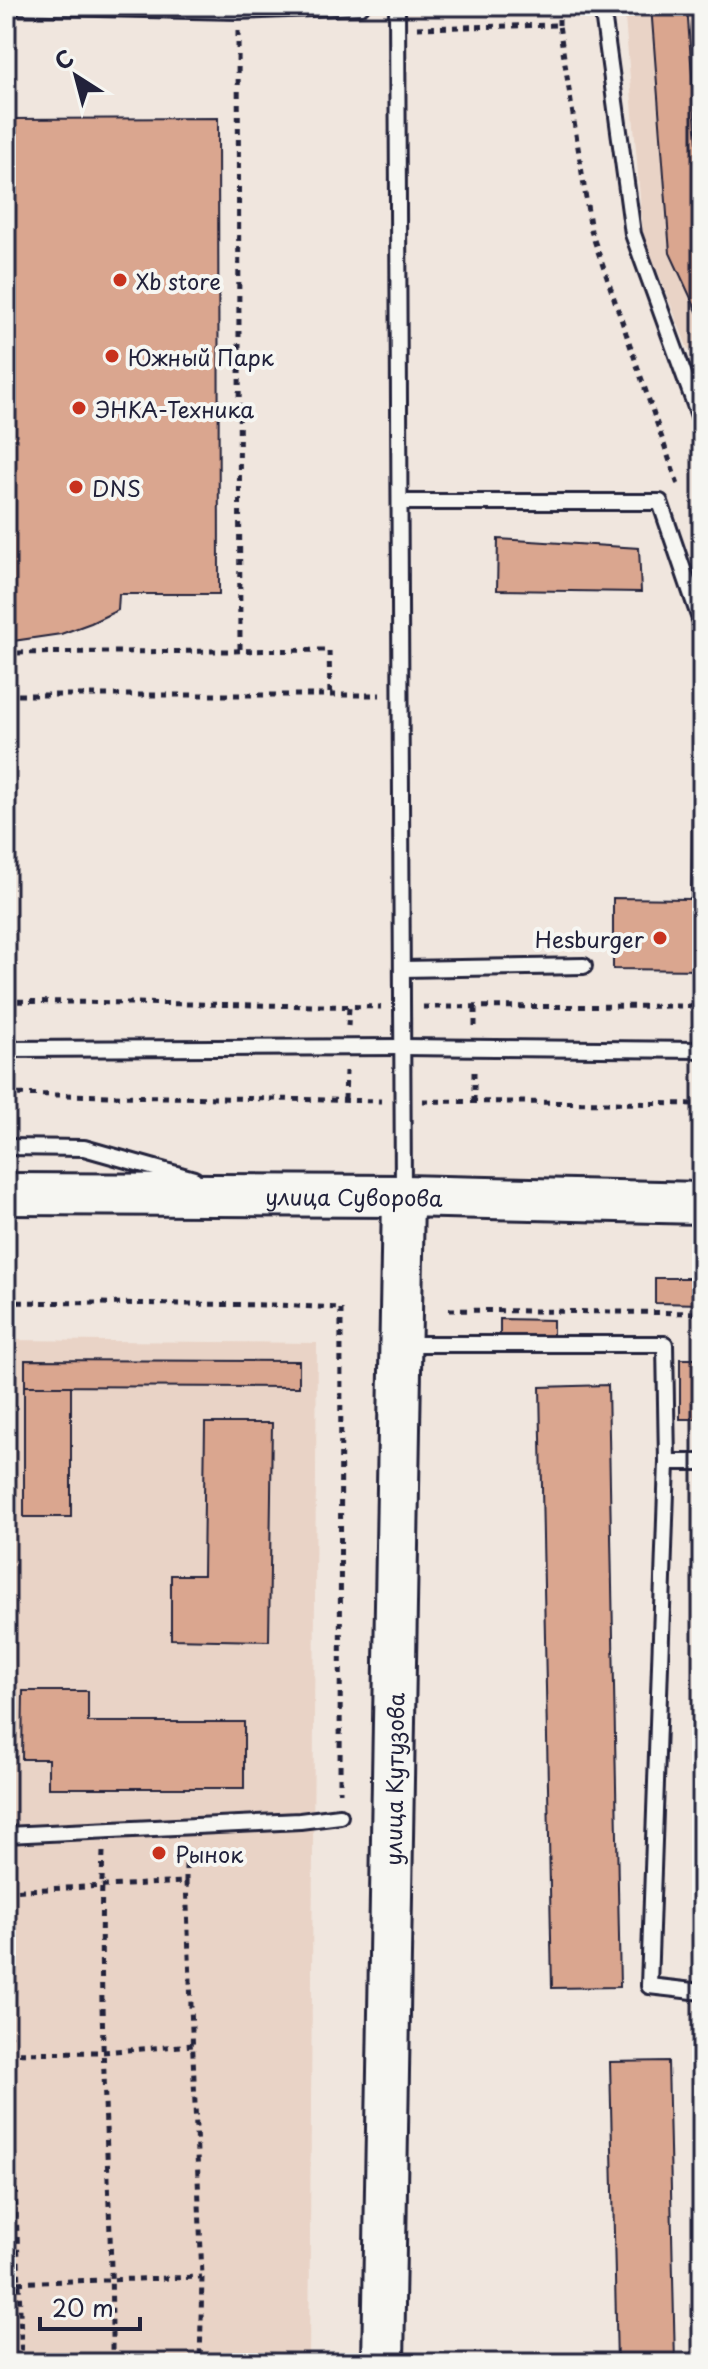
<svg xmlns="http://www.w3.org/2000/svg" width="708" height="2369" viewBox="0 0 708 2369" font-family="'Playpen Sans',sans-serif">
  <style>
    .built { fill: #e9d3c6 }
    .building { fill: #daa68f; stroke: #22223b; stroke-width: 2 }
    .lines { fill: none; stroke-linecap: round; stroke-linejoin: round }
    .lane-casing { stroke: #22223b; stroke-width: 20 }
    .secondary-casing { stroke: #22223b; stroke-width: 46 }
    .path { stroke: #22223b; stroke-width: 5; stroke-dasharray: 6 6; stroke-linecap: butt }
    .lane { stroke: #f6f6f2; stroke-width: 14 }
    .secondary { stroke: #f6f6f2; stroke-width: 40 }
    .poi-dot { fill: #c8321e; stroke: #f6f6f2; stroke-width: 3 }
    .labels { text-anchor: middle; dominant-baseline: central; stroke-width: 8; stroke-linejoin: round; paint-order: stroke }
    .poi-label { font-size: 22px; fill: #22223b; stroke: #f6f6f2; text-anchor: start }
    .street-label { font-size: 22px; fill: #22223b; stroke: #f6f6f2 }
  </style>
  <rect width="100%" height="100%" fill="#f0e6de"/>
  <filter id="ink" filterUnits="userSpaceOnUse"><feTurbulence type="fractalNoise" baseFrequency=".0125" numOctaves="2"/><feDisplacementMap in="SourceGraphic" scale="16" xChannelSelector="R" yChannelSelector="G"/><feConvolveMatrix kernelMatrix="1 2 1 2 8 2 1 2 1" color-interpolation-filters="sRGB"/></filter>
  <g filter="url(#ink)">
    <g class="built">
      <polygon points="624,6 702,6 702,351 688,349 643,234"/>
      <polygon points="6,1340 317,1343 309,2363 6,2363"/>
    </g>
    <g class="building">
      <polygon points="651,6 687,6 702,213 702,322 670,253"/>
      <polygon points="218,118 219,594 119,594 118,610 91,623 61,634 6,642 6,119"/>
      <polygon points="498,539 639,548 641,592 497,590"/>
      <polygon points="692,813 702,813 702,970 613,969 613,898 691,899"/>
      <polygon points="655,1278 702,1278 702,1304 655,1303"/>
      <polygon points="500,1319 553,1320 553,1338 500,1337"/>
      <rect x="680" y="1359" width="22" height="60"/>
      <polygon points="25,1360 299,1361 299,1387 25,1386"/>
      <polygon points="608,1385 620,1987 552,1988 540,1387"/>
      <rect x="24" y="1386" width="47" height="131"/>
      <polygon points="205,1423 272,1423 269,1641 171,1639 171,1575 203,1575"/>
      <polygon points="23,1691 88,1691 88,1722 244,1722 244,1788 48,1788 48,1759 22,1759"/>
      <polygon points="668,2061 675,2363 617,2363 610,2062"/>
    </g>
    <g class="lines">
      <defs>
        <g id="lane">
          <polyline points="6,6 237,11 361,6"/>
          <polyline points="397,6 403,1194"/>
          <polyline points="602,6 633,234 702,424"/>
          <polyline points="400,502 660,502 702,625"/>
          <polyline points="402,969 584,966"/>
          <polyline points="6,1049 402,1047 702,1050"/>
          <polyline points="6,1147 84,1148 194,1179"/>
          <polyline points="402,1344 665,1344 667,1462 702,1462"/>
          <polyline points="667,1462 649,1986 702,1992"/>
          <polyline points="6,1835 300,1821 340,1816"/>
        </g>
        <g id="secondary">
          <path id="s1" d="M6 1194 403 1196 702 1203"/>
          <path id="s2" d="M383 2363 403 1196"/>
        </g>
      </defs>
      <use href="#lane" class="lane-casing"/>
      <use href="#secondary" class="secondary-casing"/>
      <g class="path">
        <polyline points="559,25 559,6"/>
        <polyline points="417,28 559,25 591,231 679,488"/>
        <polyline points="238,31 240,650"/>
        <polyline points="6,653 329,650 330,695"/>
        <polyline points="6,695 380,695"/>
        <polyline points="6,1001 381,1007"/>
        <polyline points="423,1007 702,1006"/>
        <polyline points="348,1026 349,1007"/>
        <polyline points="475,1026 475,1007"/>
        <polyline points="6,1094 381,1101"/>
        <polyline points="345,1100 346,1071"/>
        <polyline points="423,1101 702,1104"/>
        <polyline points="474,1102 474,1068"/>
        <polyline points="6,1302 275,1305 341,1308 340,1792"/>
        <polyline points="449,1310 702,1313"/>
        <path d="M103 1852C96 2023 113 2193 112 2363"/>
        <polyline points="186,1882 186,1851"/>
        <polyline points="6,1891 186,1882 202,2277 200,2363"/>
        <polyline points="6,1949 22,2363"/>
        <polyline points="7,2053 102,2052 193,2045"/>
        <polyline points="6,2283 202,2277"/>
      </g>
      <use href="#lane" class="lane"/>
      <use href="#secondary" class="secondary"/>
    </g>
  </g>
  <g class="poi-dot">
    <circle cx="120" cy="280" r="8"/>
    <circle cx="112" cy="356" r="8"/>
    <circle cx="79" cy="408" r="8"/>
    <circle cx="76" cy="487" r="8"/>
    <circle cx="660" cy="938" r="8"/>
    <circle cx="159" cy="1853" r="8"/>
  </g>
  <g class="labels">
    <g class="poi-label">
      <text x="136" y="280">Xb store</text>
      <text x="128" y="356">Южный Парк</text>
      <text x="95" y="408">ЭНКА-Техника</text>
      <text x="92" y="487">DNS</text>
      <text x="644" y="938" text-anchor="end">Hesburger</text>
      <text x="175" y="1853">Рынок</text>
    </g>
    <g class="street-label">
      <text stroke="none"><textPath href="#s1" startOffset="348">улица Суворова</textPath></text>
      <text stroke="none"><textPath href="#s2" startOffset="584">улица Кутузова</textPath></text>
    </g>
  </g>
  <rect width="708" height="2369" fill="none" stroke="#f6f6f2" stroke-width="32"/>
  <rect x="16" y="16" width="676" height="2337" fill="none" stroke="#22223b" stroke-width="3" filter="url(#ink)"/>
  <g transform="translate(76 76) rotate(324)" stroke="#f6f6f2" stroke-width="6" paint-order="stroke">
  <path d="M0-6L14 30L0 20L-14 30Z" fill="#22223b"/>
  <text y="-12" font-size="22" font-weight="bold" text-anchor="middle" fill="#22223b">С</text>
  </g>
  <path d="M40 2317v12h100v-12" fill="none" stroke="#22223b" stroke-width="4"/>
  <text x="52" y="2317" font-size="24" fill="#22223b" stroke="#f6f6f2" stroke-width="6" paint-order="stroke">20 m</text>
</svg>
